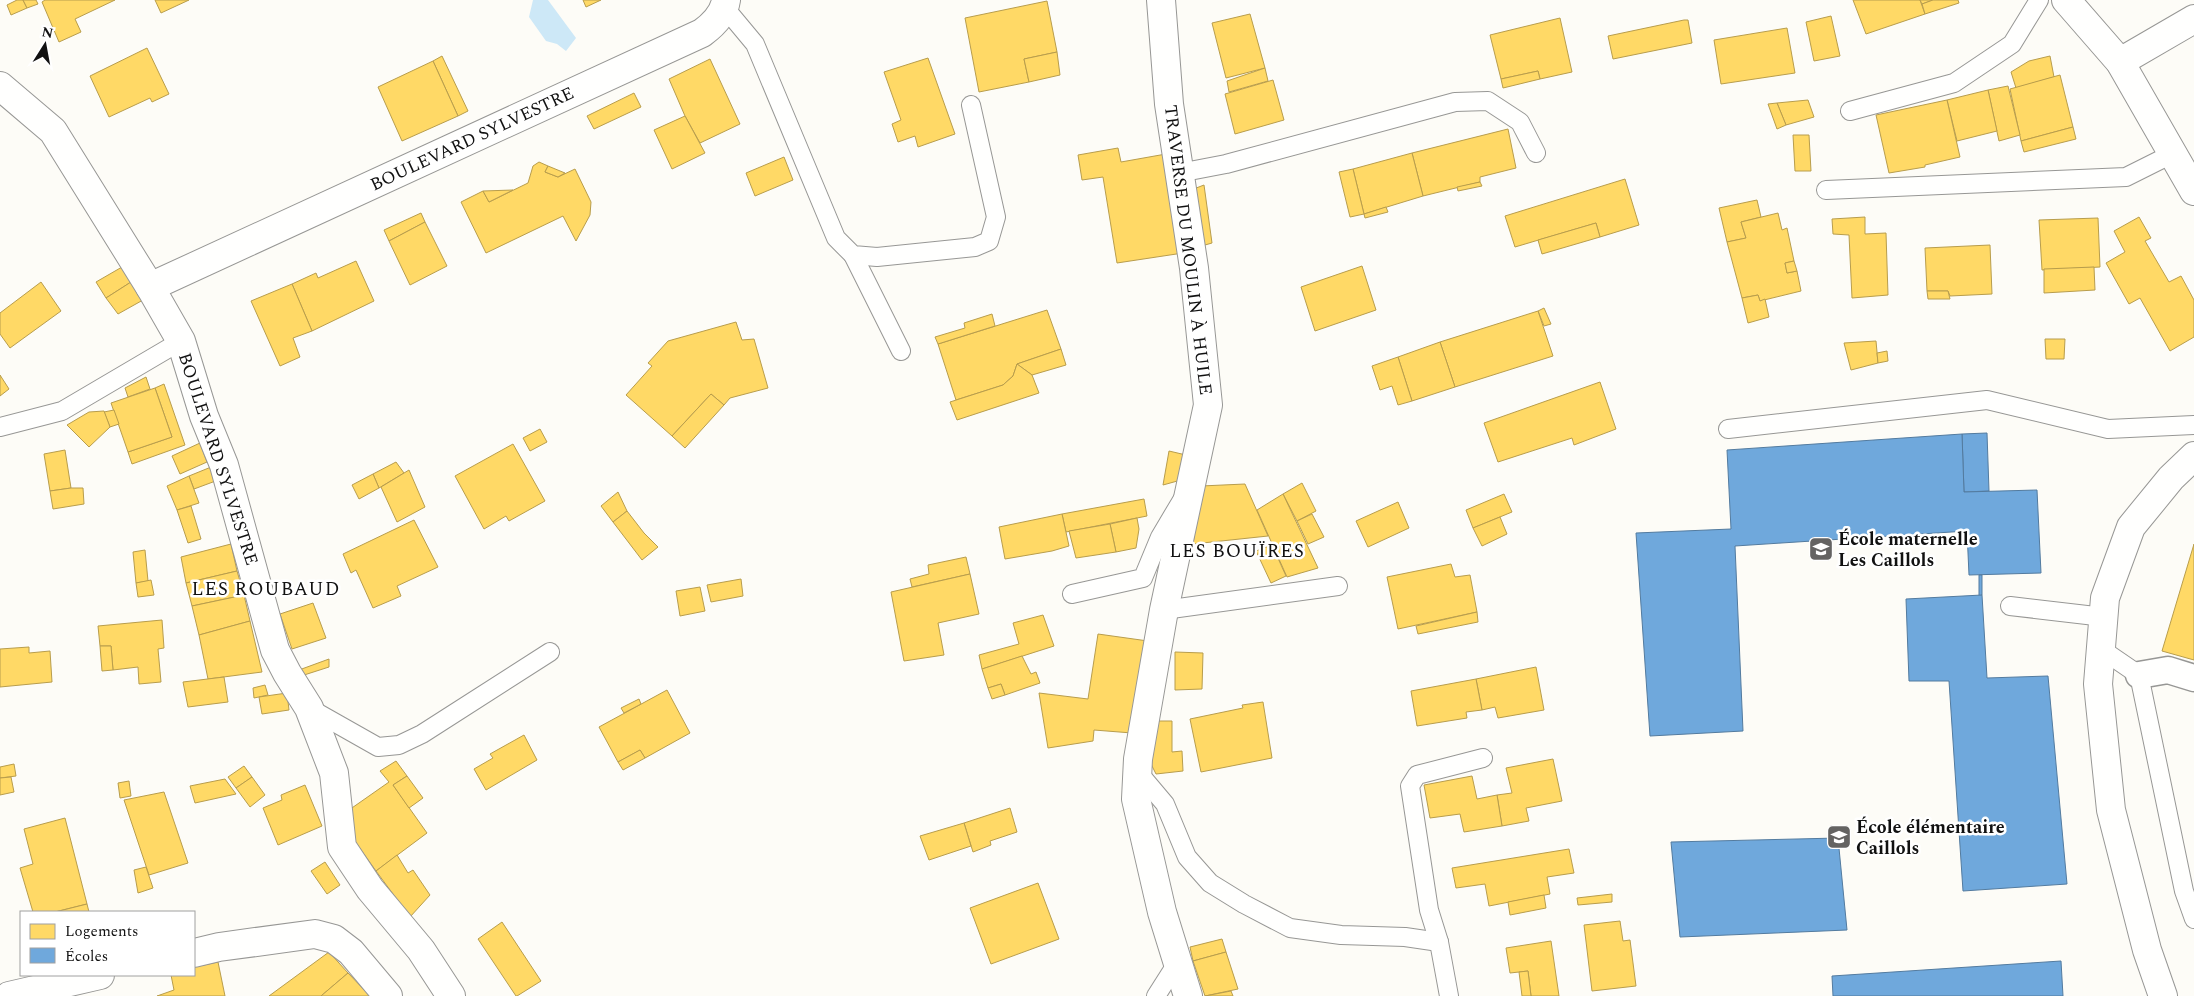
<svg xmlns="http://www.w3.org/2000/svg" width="2194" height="996" viewBox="0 0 2194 996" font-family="Spectral,serif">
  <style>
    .water { fill: #cde8f7 }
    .homes { fill: #ffd966; stroke: #b89d4c }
    .schools { fill: #6fa8dc; stroke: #537b9f }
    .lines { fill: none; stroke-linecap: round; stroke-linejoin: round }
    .service-casing { stroke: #979795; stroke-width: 20 }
    .pedestrian-casing { stroke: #979795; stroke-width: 29 }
    .minor-casing { stroke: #979795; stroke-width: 30 }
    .service { stroke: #fffffe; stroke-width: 18 }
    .pedestrian { stroke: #fffffe; stroke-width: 26 }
    .minor { stroke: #fffffe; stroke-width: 28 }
    .labels { text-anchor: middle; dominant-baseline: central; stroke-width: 5; stroke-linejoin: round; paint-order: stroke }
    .street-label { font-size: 18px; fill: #111; stroke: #fff }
    .poi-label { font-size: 18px; font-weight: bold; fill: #111; stroke: #fff; text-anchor: start }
    .neighbourhood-label { font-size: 19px; letter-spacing: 1px; fill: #111; stroke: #fff }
  </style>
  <rect width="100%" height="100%" fill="#fdfcf7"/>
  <polygon class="water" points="533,0 548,0 576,38 566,51 557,44 546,41 529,17"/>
  <g class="homes">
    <polygon points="17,0 23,0 27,8 11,15 7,5"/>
    <polygon points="23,0 36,0 38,4 27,8"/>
    <polygon points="45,0 115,0 75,19 81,32 59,42 42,2"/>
    <polygon points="155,0 189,0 161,13"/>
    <polygon points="583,0 601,0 586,7"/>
    <polygon points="1853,0 1920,0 1925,14 1866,34"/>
    <polygon points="1920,0 1933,0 1922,4"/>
    <polygon points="1933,0 1958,0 1959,3 1925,14 1922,4"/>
    <polygon points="1047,1 1057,52 1024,59 1029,82 979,92 965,18"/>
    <polygon points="1250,14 1265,68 1226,78 1212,23"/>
    <polygon points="1831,16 1840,56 1814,61 1806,22"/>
    <polygon points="1560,18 1572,72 1540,79 1538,71 1501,79 1490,35"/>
    <polygon points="1684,20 1688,20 1692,43 1613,59 1608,36"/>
    <polygon points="1787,28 1795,73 1721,84 1714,40"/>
    <polygon points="147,48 169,94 152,102 150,98 109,117 90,76"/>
    <polygon points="1057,52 1060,75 1029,82 1024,59"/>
    <polygon points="442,56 468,111 458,116 433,61"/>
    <polygon points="2050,56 2054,77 2016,88 2011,72 2029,61"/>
    <polygon points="928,58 955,134 918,147 915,136 898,142 892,124 901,120 884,72"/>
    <polygon points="710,59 740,124 700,143 685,116 669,79"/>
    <polygon points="433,61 458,116 402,141 378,87"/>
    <polygon points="1265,68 1268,81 1229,92 1227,81"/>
    <polygon points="1538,71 1540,79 1503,88 1501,79"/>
    <polygon points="2060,75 2073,127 2021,141 2010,89"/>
    <polygon points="1273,80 1284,120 1235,134 1225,94"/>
    <polygon points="2008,86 2020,135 1999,141 1988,90"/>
    <polygon points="1988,90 1997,131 1957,141 1947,100"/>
    <polygon points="634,93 641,107 594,129 587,116"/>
    <polygon points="1808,100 1814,117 1786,125 1777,103"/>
    <polygon points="1947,100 1960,157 1925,165 1925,167 1889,173 1876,115"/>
    <polygon points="1777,103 1786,125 1777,129 1768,104"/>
    <polygon points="685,116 705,153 672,169 654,130"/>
    <polygon points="2073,127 2076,139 2024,152 2021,141"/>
    <polygon points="1508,129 1516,168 1480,177 1480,182 1423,196 1412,153"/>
    <polygon points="1793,135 1809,135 1811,171 1795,171"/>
    <polygon points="1118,148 1121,162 1166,154 1183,253 1117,263 1103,177 1082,180 1078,155"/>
    <polygon points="1412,153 1423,196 1364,214 1353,169"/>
    <polygon points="784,157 793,180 755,196 746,173"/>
    <polygon points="539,162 548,166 545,172 558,177 575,169 591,202 590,215 576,241 563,216 486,253 461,202 483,191 489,202 528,183 533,166"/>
    <polygon points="548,166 565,173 558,177 545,172"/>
    <polygon points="1353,169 1364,214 1350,217 1339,172"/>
    <polygon points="1625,179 1639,225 1600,237 1596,223 1515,247 1505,216"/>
    <polygon points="1480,182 1482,186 1458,191 1457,187"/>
    <polygon points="1204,185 1212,243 1198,247 1191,190"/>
    <polygon points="513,190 489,202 483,191"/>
    <polygon points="1757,200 1761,217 1741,222 1746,238 1727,242 1719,208"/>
    <polygon points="1386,207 1388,212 1365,218 1364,214"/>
    <polygon points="421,213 425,222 389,241 384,230"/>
    <polygon points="1778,213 1782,230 1787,228 1794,261 1785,263 1787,273 1797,271 1801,291 1760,301 1758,295 1742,298 1727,242 1746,238 1741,222"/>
    <polygon points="1865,217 1865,234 1886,233 1888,295 1852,298 1849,235 1833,234 1832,219"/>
    <polygon points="2139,217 2151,238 2145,241 2169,282 2181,276 2194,300 2194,337 2170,351 2140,298 2129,304 2106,263 2125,252 2114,231"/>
    <polygon points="2098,218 2100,267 2042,270 2039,220"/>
    <polygon points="425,222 447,266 410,285 389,241"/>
    <polygon points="1596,223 1600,237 1542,254 1538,240"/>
    <polygon points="1990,245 1992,294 1950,296 1948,291 1927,291 1925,248"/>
    <polygon points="356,261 374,301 312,331 292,284 316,273 318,278"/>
    <polygon points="1794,261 1797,271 1787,273 1785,263"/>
    <polygon points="1362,266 1376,310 1315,331 1301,287"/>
    <polygon points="122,267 131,282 106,298 96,282"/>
    <polygon points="2094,267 2095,290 2044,293 2044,269"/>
    <polygon points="41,282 61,311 10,348 0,334 0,313"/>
    <polygon points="131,282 143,300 118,314 106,298"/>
    <polygon points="292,284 312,331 293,338 300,357 280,366 251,301"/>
    <polygon points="1927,291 1948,291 1950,299 1928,299"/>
    <polygon points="1758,295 1760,301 1765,299 1769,317 1748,323 1742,298"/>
    <polygon points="1544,308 1551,324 1544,326 1538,311"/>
    <polygon points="1047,310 1061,349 1017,364 1013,376 1003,385 956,400 938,344"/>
    <polygon points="1538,311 1553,356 1455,387 1440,342"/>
    <polygon points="992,314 995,326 938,344 935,337 965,328 964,323"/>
    <polygon points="736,322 742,340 754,339 768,388 730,398 724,405 711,394 672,436 626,395 652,366 648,363 668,341"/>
    <polygon points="2045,339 2065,339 2064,359 2046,359"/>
    <polygon points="1876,341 1878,363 1851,370 1844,343"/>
    <polygon points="1440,342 1455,387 1412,401 1398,357"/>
    <polygon points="1061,349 1066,365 1032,375 1017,364"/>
    <polygon points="1887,351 1888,361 1878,363 1877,353"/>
    <polygon points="1398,357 1412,401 1398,405 1392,386 1380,390 1372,366"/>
    <polygon points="1017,364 1032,375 1039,393 957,420 950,402 1003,385 1013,376"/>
    <polygon points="0,375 9,389 0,396"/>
    <polygon points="146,377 150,389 128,397 125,388"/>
    <polygon points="1600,382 1616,429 1574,445 1572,438 1498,462 1484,423"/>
    <polygon points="164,384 185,445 132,464 128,452 172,437 155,388"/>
    <polygon points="155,388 172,437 128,452 111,403"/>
    <polygon points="711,394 724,405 685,448 672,436"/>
    <polygon points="114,410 119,424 110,427 104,412"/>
    <polygon points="104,411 110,427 89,447 67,425 89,412"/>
    <polygon points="540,429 547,442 530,451 523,438"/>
    <polygon points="200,443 207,462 180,474 172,456"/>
    <polygon points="513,444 545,501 509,521 506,516 484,529 455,476"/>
    <polygon points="65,450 71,488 50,491 44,454"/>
    <polygon points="1169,451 1186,455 1181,480 1163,485"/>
    <polygon points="396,462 404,473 379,488 373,474"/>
    <polygon points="216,465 221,479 194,489 189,476"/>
    <polygon points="409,470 425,507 397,522 381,487"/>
    <polygon points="373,474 379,488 359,499 352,485"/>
    <polygon points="189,476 199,503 177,510 167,486"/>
    <polygon points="1302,483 1316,511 1297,521 1283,494"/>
    <polygon points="1245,484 1268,536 1193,544 1201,486"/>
    <polygon points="71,488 83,488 84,504 53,509 50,491"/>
    <polygon points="618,492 627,511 613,522 601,506"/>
    <polygon points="1283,494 1318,568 1287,577 1257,510"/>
    <polygon points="1504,494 1512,512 1473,528 1466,510"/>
    <polygon points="1144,499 1147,516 1066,532 1062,514"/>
    <polygon points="1398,502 1409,528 1368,547 1356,521"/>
    <polygon points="191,506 201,539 188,543 177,510"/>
    <polygon points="627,511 644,533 658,547 642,560 613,522"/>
    <polygon points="1062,514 1069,546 1052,551 1005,559 999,527"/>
    <polygon points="1312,514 1324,537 1308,544 1297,521"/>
    <polygon points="1500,517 1507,534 1482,546 1473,528"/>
    <polygon points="1137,518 1139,529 1136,548 1116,552 1110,524"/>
    <polygon points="414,520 438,567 397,586 401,596 373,608 356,570 351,573 343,554"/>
    <polygon points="1110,524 1116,552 1076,558 1069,531"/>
    <polygon points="231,544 237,571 186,583 181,557"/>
    <polygon points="2194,544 2194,660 2162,651"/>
    <polygon points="1272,545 1286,576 1271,583 1256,551"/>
    <polygon points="145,550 148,581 136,583 133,552"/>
    <polygon points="966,557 970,574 912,587 910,579 929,574 928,565"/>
    <polygon points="1451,564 1455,577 1470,575 1477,612 1398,629 1387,577"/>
    <polygon points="237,571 244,595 192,606 186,583"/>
    <polygon points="970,574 979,614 938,623 944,655 904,661 891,592"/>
    <polygon points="741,579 743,596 711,602 707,585"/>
    <polygon points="151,580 154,595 138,597 136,583"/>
    <polygon points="700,587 705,611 680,616 676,591"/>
    <polygon points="244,595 250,621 199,635 192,606"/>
    <polygon points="313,603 326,638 292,649 280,614"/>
    <polygon points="1477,612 1478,622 1418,634 1416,626"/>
    <polygon points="1043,615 1054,646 982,669 979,655 1019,644 1013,623"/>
    <polygon points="162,620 164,648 158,649 161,682 139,684 138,667 113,670 111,646 100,646 98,626"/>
    <polygon points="250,621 262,672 208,679 199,635"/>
    <polygon points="1098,634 1148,641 1132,733 1094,730 1093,741 1048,748 1039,693 1088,699"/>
    <polygon points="100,646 111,646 113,670 102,671"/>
    <polygon points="29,647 29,653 50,651 52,682 0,687 0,649"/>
    <polygon points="1175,652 1203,653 1202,689 1175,690"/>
    <polygon points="1022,656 1031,674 1036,672 1040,683 1005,695 1001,684 988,688 982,669"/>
    <polygon points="329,659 329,667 301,676 299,670"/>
    <polygon points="1536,667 1544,710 1498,718 1495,707 1482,710 1476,679"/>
    <polygon points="224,677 228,702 188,707 183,682"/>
    <polygon points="1476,679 1482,710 1466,712 1467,718 1417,726 1411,691"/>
    <polygon points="1001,684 1005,695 992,699 988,688"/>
    <polygon points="265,685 268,695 254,698 253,688"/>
    <polygon points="667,690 690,733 645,758 640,750 618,762 599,727"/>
    <polygon points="287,693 289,710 262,714 259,697"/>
    <polygon points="639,699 641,704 624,713 621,708"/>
    <polygon points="1263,702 1272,758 1201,772 1190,719 1243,708 1242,705"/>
    <polygon points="1152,721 1172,721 1172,752 1182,751 1183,771 1156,774 1150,762"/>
    <polygon points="524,735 537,760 486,790 474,769 493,758 490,754"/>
    <polygon points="640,750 645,758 623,770 618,762"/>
    <polygon points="1553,759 1562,801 1526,808 1529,821 1502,826 1497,795 1512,793 1506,768"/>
    <polygon points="396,761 407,776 393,785 427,833 376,871 351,836 349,810 389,782 380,771"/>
    <polygon points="14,764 16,776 0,778 0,767"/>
    <polygon points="244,766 252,777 236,788 228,777"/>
    <polygon points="407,776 423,798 409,808 393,785"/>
    <polygon points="1472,776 1477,799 1497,795 1502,826 1464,832 1460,814 1430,818 1424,785"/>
    <polygon points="11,777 14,792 0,795 0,778"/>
    <polygon points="252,777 265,795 250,807 236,788"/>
    <polygon points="225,779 236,794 195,803 190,786"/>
    <polygon points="129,781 131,796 120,798 118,783"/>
    <polygon points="305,785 322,826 278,845 263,808 282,800 281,795"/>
    <polygon points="164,792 188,863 149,875 124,800"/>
    <polygon points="1010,808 1017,832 990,841 991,845 973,852 964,823"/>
    <polygon points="65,818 87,904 55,912 33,912 20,868 33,864 24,829"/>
    <polygon points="964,823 971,846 929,860 920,836"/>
    <polygon points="1569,849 1574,873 1547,877 1550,894 1489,906 1485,884 1456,888 1452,868"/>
    <polygon points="397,855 408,873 413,870 430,895 410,917 376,871"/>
    <polygon points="325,862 340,885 327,894 311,871"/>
    <polygon points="146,867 153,888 138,893 134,870"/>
    <polygon points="1038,883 1059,939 991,964 970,908"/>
    <polygon points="1612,894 1612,902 1578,905 1577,898"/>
    <polygon points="1544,895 1546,908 1510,915 1508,902"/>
    <polygon points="87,904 89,912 55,912"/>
    <polygon points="1620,921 1623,941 1630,940 1636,986 1592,991 1584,925"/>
    <polygon points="502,922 541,981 517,996 516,996 478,939"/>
    <polygon points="1222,939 1226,952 1193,961 1190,947"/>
    <polygon points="1551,941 1559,996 1531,996 1528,971 1510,973 1506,948"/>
    <polygon points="329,952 348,973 321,996 269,996"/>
    <polygon points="1226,952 1238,989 1205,996 1193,961"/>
    <polygon points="218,962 225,996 157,996 174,990 171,975 194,975 194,967"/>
    <polygon points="1528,971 1531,996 1522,996 1519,972"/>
    <polygon points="348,973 370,996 321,996"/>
    <polygon points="1231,991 1233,996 1205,996"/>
  </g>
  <g class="schools">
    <polygon points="1987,433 1989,491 1964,492 1962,434"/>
    <polygon points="1962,434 1964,492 2037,490 2041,573 1969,575 1967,531 1735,546 1743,731 1650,736 1636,533 1731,529 1727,450"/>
    <polygon points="1979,575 1982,575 1982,595 1979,596"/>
    <polygon points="1982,595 1987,678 2048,676 2067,884 1963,891 1949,681 1909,681 1906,599"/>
    <polygon points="1838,838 1847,930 1680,937 1671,842"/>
    <polygon points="2061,961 2063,996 1833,996 1832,976"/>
  </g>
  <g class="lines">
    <defs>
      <g id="service">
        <polyline points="725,8 755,44 836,238 853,255 877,257 975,247 989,241 996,217 971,105"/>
        <polyline points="1850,111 1954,83 2012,44 2039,0"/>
        <polyline points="1179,173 1226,164 1455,102 1488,101 1520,122 1536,153"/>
        <polyline points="1826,190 2126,177 2172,154"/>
        <polyline points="853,255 901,351"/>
        <polyline points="0,427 62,411 181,341"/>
        <polyline points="1728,429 1987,400 2108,429 2194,425"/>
        <polyline points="1072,594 1143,578 1160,537 1182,500"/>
        <polyline points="2010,606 2104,617"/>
        <polyline points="1164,610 1338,586"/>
        <polyline points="2101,649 2139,675 2184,891 2194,919"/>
        <polyline points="309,708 378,747 399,745 422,734 550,652"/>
        <polyline points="1138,772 1165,804 1187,857 1210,883 1244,904 1290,928 1341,935 1405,937 1439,942"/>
        <polyline points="1156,996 1177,963"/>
        <polyline points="1449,996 1439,942 1429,910 1410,786 1417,775 1483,758"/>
      </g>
      <polyline id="pedestrian" points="2139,675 2168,670 2194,678"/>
      <g id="minor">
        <polyline points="1161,0 1169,104 1194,268 1208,405 1164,610 1138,759 1136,799 1162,912 1188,996"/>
        <polyline points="2066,0 2120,62 2194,191"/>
        <polyline points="2120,62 2194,19"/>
        <polyline points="0,86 53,131 150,287"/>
        <polyline points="194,953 219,947 315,934 334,939 351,952 388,996"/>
        <polyline points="9,996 100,975"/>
        <path d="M451 996 421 950 370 889 342 847 334 773 309 708 287 673 275 650 224 465 204 416 181 341 150 287 702 33C713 25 724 14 726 0"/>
        <polyline points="2163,996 2147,950 2111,810 2098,684 2105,598 2131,527 2171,478 2194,456"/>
      </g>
    </defs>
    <use href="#service" class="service-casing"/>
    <use href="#pedestrian" class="pedestrian-casing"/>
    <use href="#minor" class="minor-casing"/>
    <use href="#service" class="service"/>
    <use href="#pedestrian" class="pedestrian"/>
    <use href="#minor" class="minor"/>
  </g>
  <defs>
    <symbol id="school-square" viewBox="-11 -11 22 22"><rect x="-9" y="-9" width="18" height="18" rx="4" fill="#646362" stroke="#fff"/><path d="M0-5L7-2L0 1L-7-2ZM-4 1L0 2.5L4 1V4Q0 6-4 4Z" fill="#fff"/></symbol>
  </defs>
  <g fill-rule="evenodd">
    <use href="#school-square" x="1807" y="535" width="28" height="28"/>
    <use href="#school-square" x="1825" y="823" width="28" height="28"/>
  </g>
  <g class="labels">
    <g class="street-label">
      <text transform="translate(472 139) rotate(-25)">BOULEVARD SYLVESTRE</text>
      <text transform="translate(1188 250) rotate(83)">TRAVERSE DU MOULIN À HUILE</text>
      <text transform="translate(218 459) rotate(72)">BOULEVARD SYLVESTRE</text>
    </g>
    <g class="poi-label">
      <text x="1838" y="539">École maternelle<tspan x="1838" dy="21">Les Caillols</tspan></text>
      <text x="1856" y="827">École élémentaire<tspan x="1856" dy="21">Caillols</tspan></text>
    </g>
    <g class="neighbourhood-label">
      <text x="1237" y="551">LES BOUÏRES</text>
      <text x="266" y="589">LES ROUBAUD</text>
    </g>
  </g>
  <rect x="20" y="911" width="175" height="65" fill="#ffffff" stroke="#a0a0a0"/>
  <rect x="30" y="924" width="25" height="15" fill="#ffd966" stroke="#a0a0a0"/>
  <text x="65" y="936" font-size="15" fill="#111111">Logements</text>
  <rect x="30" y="948" width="25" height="15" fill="#6fa8dc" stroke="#a0a0a0"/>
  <text x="65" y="961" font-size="15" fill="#111111">Écoles</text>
  <g transform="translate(45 45) rotate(11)" stroke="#ffffff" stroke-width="4" paint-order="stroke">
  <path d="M0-4L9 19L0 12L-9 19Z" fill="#111111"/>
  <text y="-8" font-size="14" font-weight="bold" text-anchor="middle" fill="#111111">N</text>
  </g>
</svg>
